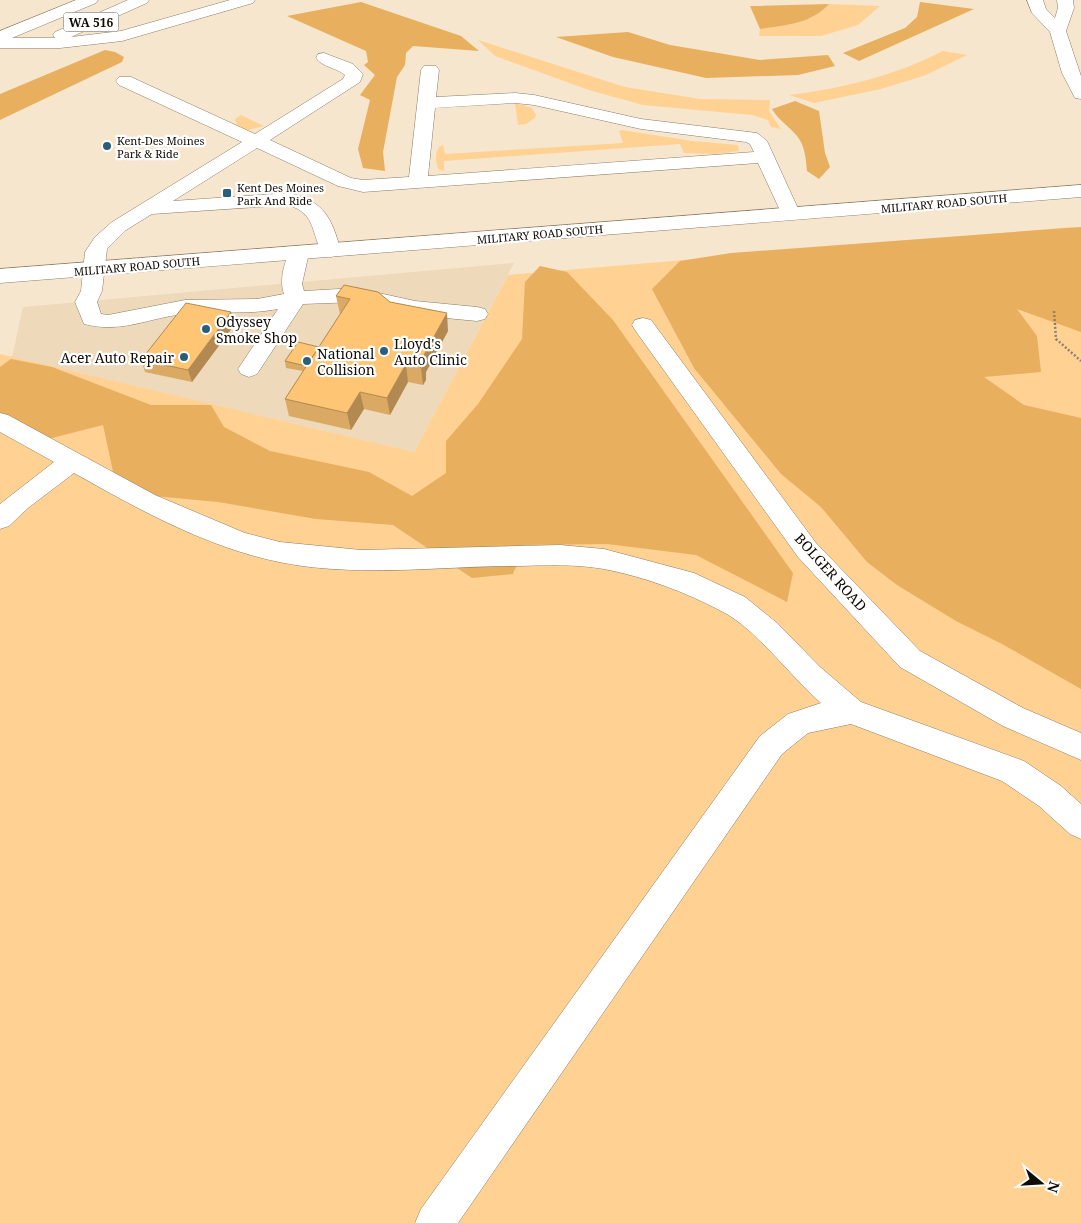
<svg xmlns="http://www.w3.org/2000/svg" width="1081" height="1223" viewBox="0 0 1081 1223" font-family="'Noto Serif',serif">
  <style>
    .built { fill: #eed9bb }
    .green { fill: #ffd193 }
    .forest { fill: #e7af5e }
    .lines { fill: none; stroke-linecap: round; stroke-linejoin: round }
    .minor-casing { stroke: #8b7c66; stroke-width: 1 }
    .major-casing { stroke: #8b7c66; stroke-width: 1 }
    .highway-casing { stroke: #8b7c66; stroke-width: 1 }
    .path { stroke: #8d8171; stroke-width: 2.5; stroke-dasharray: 2 2; stroke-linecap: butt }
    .minor { fill: #fff; fill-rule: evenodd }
    .major { fill: #fff; fill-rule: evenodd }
    .highway { fill: #fff; fill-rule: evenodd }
    .wall { fill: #daa964 }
    .shaded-wall { fill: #b28a51 }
    .building { fill: #fec574; stroke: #b28a51 }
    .poi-dot { fill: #2a5e7a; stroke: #fff; stroke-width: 2 }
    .labels { text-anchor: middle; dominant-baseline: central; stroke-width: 4.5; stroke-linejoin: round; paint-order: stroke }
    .far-poi-label { font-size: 11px; fill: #110c05; stroke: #fff; text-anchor: start }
    .far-street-label { font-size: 11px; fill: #110c05; stroke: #fff }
    .shield { fill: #fff; stroke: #585550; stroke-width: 1 }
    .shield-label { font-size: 12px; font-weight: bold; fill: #110c05 }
    .poi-label { font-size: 14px; fill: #110c05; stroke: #fff; text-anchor: start }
    .street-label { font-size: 14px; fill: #110c05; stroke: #fff }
  </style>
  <rect width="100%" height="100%" fill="#f7e6ce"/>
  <polygon class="built" points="514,263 414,452 12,357 23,307"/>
  <g class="green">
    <path d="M829 4 880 6 858 25 821 36H759L760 29C786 25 811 24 829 4Z"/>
    <polygon points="478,40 625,87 700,99 770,100 769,111 781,129 771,127 768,120 752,115 643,105 589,90 495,56"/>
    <path d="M943 51 967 55 926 75 881 89 814 103 789 95C844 88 894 76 943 51Z"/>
    <polygon points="515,103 532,108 536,115 535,118 526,124 518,125"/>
    <polygon points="241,115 264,126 248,130 237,125 235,119"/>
    <path d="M622 130 692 141 738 145 739 151 716 154 684 153 680 144 444 161V171L439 170C435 161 435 155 439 147L443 145 445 154 623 143 619 131Z"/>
    <polygon points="1072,227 1081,230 1081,1223 0,1223 0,354 414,452 508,275"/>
  </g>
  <g class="forest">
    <polygon points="361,2 461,36 479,51 413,46 406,53 405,65 397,77 383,152 385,171 363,168 358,149 370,100 360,95 375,75 364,65 368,62 366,51 287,16"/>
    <polygon points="920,2 974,9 859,61 843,53 905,28 917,17"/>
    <path d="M829 4C811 24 786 25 760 29L750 6Z"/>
    <polygon points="628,32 670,45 760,60 828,55 835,66 798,75 706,78 613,57 556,37"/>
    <polygon points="105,50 115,52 124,57 122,62 0,120 0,94"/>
    <path d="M795 101 819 111 825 153 830 167 819 179 807 171C806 160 805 145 797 136 788 125 780 122 772 109Z"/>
    <polygon points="1081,227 1081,332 1017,309 1037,336 1041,372 984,377 1024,405 1081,418 1081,689 1002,644 956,621 897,585 867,562 821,507 781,474 694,368 652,289 680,261 731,253"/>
    <polygon points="540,266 567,272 613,320 793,573 787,602 696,555 607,544 525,545 513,574 472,578 393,525 316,519 218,502 154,496 114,476 103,425 44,440 0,426 0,367 11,359 52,367 151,405 211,405 224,427 270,451 369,472 412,496 446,473 446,441 478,404 522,339 525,282"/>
  </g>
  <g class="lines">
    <defs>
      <g id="minor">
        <path d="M324 53 353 64 363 74 360 82 270 140 351 178 363 180 409 177 421 70 424 66H436L439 70 436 97 515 93 534 95 641 119 757 133 767 141 801 215 798 219H784L758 163 363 192 338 186 257 148 173 201 289 193C325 202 331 217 341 251L338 255 331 257 324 255C310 235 318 214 288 205L152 214 126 230 107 249 102 291 97 302 101 314 108 315 185 300 257 299 284 294C279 281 284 260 292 249L299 247 306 249 309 253 302 284 304 291 356 288 415 301 477 307 485 309 488 314 485 319 477 321 415 315 356 302 303 304 257 374 249 377 241 374 238 369 278 309C247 315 217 311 186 314 149 317 123 334 84 324L75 302 81 291 85 252 95 237 112 222 242 142 119 85 116 81 119 77H131L255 134 343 79 345 75C337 68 322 67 316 58L318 54ZM515 103 534 105 641 129 746 142 750 144 754 152 428 176 435 108Z"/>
        <polygon points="643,318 651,320 816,543 920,651 1023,708 1081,733 1081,760 1003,726 900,667 798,557 635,330 632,325 635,320"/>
        <path d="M0 413 8 415 155 495 245 533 280 542 361 550 560 545 604 549 694 573 745 597 777 623 820 667 861 702 1024 761 1061 786 1081 804V839L1070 834 1039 806 1002 781 851 724 808 733 782 754 458 1223H415L421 1209 760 736 788 714 821 703C791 677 755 628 723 612 686 592 645 577 604 569 576 564 547 565 519 566 440 566 357 578 279 562 206 547 138 509 74 473L28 508 9 526 0 529V504L54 462 0 432Z"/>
      </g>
      <g id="major">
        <polygon points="1027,0 1043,0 1046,9 1055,18 1058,8 1057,0 1073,0 1074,8 1066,31 1081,76 1081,99 1075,98 1062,73 1050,32 1032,13"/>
        <polygon points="1081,185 1081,197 0,283 0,269"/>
      </g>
      <polygon id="highway" points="76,0 98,0 96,3 12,38 55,38 53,35 55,32 128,0 149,0 147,3 71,37 121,31 230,0 255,0 253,3 122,41 60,48 0,48 0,31"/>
    </defs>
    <use href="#minor" class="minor-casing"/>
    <use href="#major" class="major-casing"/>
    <use href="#highway" class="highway-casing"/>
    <polyline class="path" points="1054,311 1056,339 1081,361"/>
    <use href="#minor" class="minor"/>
    <use href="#major" class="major"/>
    <use href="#highway" class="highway"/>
  </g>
  <g class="wall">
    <polygon points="336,296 390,302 448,331 426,372 426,380 423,385 408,382 390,415 364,409 351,430 289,416 285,399 303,371 286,368 285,361 319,347 340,314"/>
    <polygon points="235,324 192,382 145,372 141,360"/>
  </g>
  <g class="shaded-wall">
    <polygon points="231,312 235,324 192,382 188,370"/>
    <polygon points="447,313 448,331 426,372 426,380 423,385 421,367 424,355"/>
    <polygon points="406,364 408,382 390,415 387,398"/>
    <polygon points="360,392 364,409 351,430 347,413"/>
  </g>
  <g class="building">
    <polygon points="344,285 378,292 390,302 447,313 424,355 424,362 421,367 406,364 387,398 360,392 347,413 285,399 350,299 336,296"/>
    <polygon points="186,303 231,312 188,370 141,360"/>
    <polygon points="298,342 319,347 306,366 285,361"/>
  </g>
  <g class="poi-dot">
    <circle cx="107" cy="146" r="5"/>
    <rect x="222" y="188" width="10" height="10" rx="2.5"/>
    <circle cx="206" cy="329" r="5"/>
    <circle cx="384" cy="351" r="5"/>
    <circle cx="184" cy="357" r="5"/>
    <circle cx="307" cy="361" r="5"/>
  </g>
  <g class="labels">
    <g class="far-poi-label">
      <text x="117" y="140">Kent-Des Moines<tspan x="117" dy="13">Park &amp; Ride</tspan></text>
      <text x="237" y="187">Kent Des Moines<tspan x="237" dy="13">Park And Ride</tspan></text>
    </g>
    <g class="far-street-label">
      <text transform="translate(944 203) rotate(-5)">MILITARY ROAD SOUTH</text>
      <text transform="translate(540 234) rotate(-5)">MILITARY ROAD SOUTH</text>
      <text transform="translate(137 266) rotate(-5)">MILITARY ROAD SOUTH</text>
    </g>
    <rect class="shield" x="63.5" y="12.5" width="55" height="19" rx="4"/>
    <g class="shield-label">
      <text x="91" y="22">WA 516</text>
    </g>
    <g class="poi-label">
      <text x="216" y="321">Odyssey<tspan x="216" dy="16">Smoke Shop</tspan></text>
      <text x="394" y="343">Lloyd's<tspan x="394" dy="16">Auto Clinic</tspan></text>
      <text x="317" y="353">National<tspan x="317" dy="16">Collision</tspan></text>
      <text x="174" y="357" text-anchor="end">Acer Auto Repair</text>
    </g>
    <g class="street-label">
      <text transform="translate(831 572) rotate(48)">BOLGER ROAD</text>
    </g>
  </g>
  <g transform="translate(1041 1183) rotate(108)" stroke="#ffffff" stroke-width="4" paint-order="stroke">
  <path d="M0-4L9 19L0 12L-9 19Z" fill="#110c05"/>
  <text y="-8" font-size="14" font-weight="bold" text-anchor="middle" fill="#110c05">N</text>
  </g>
</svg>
